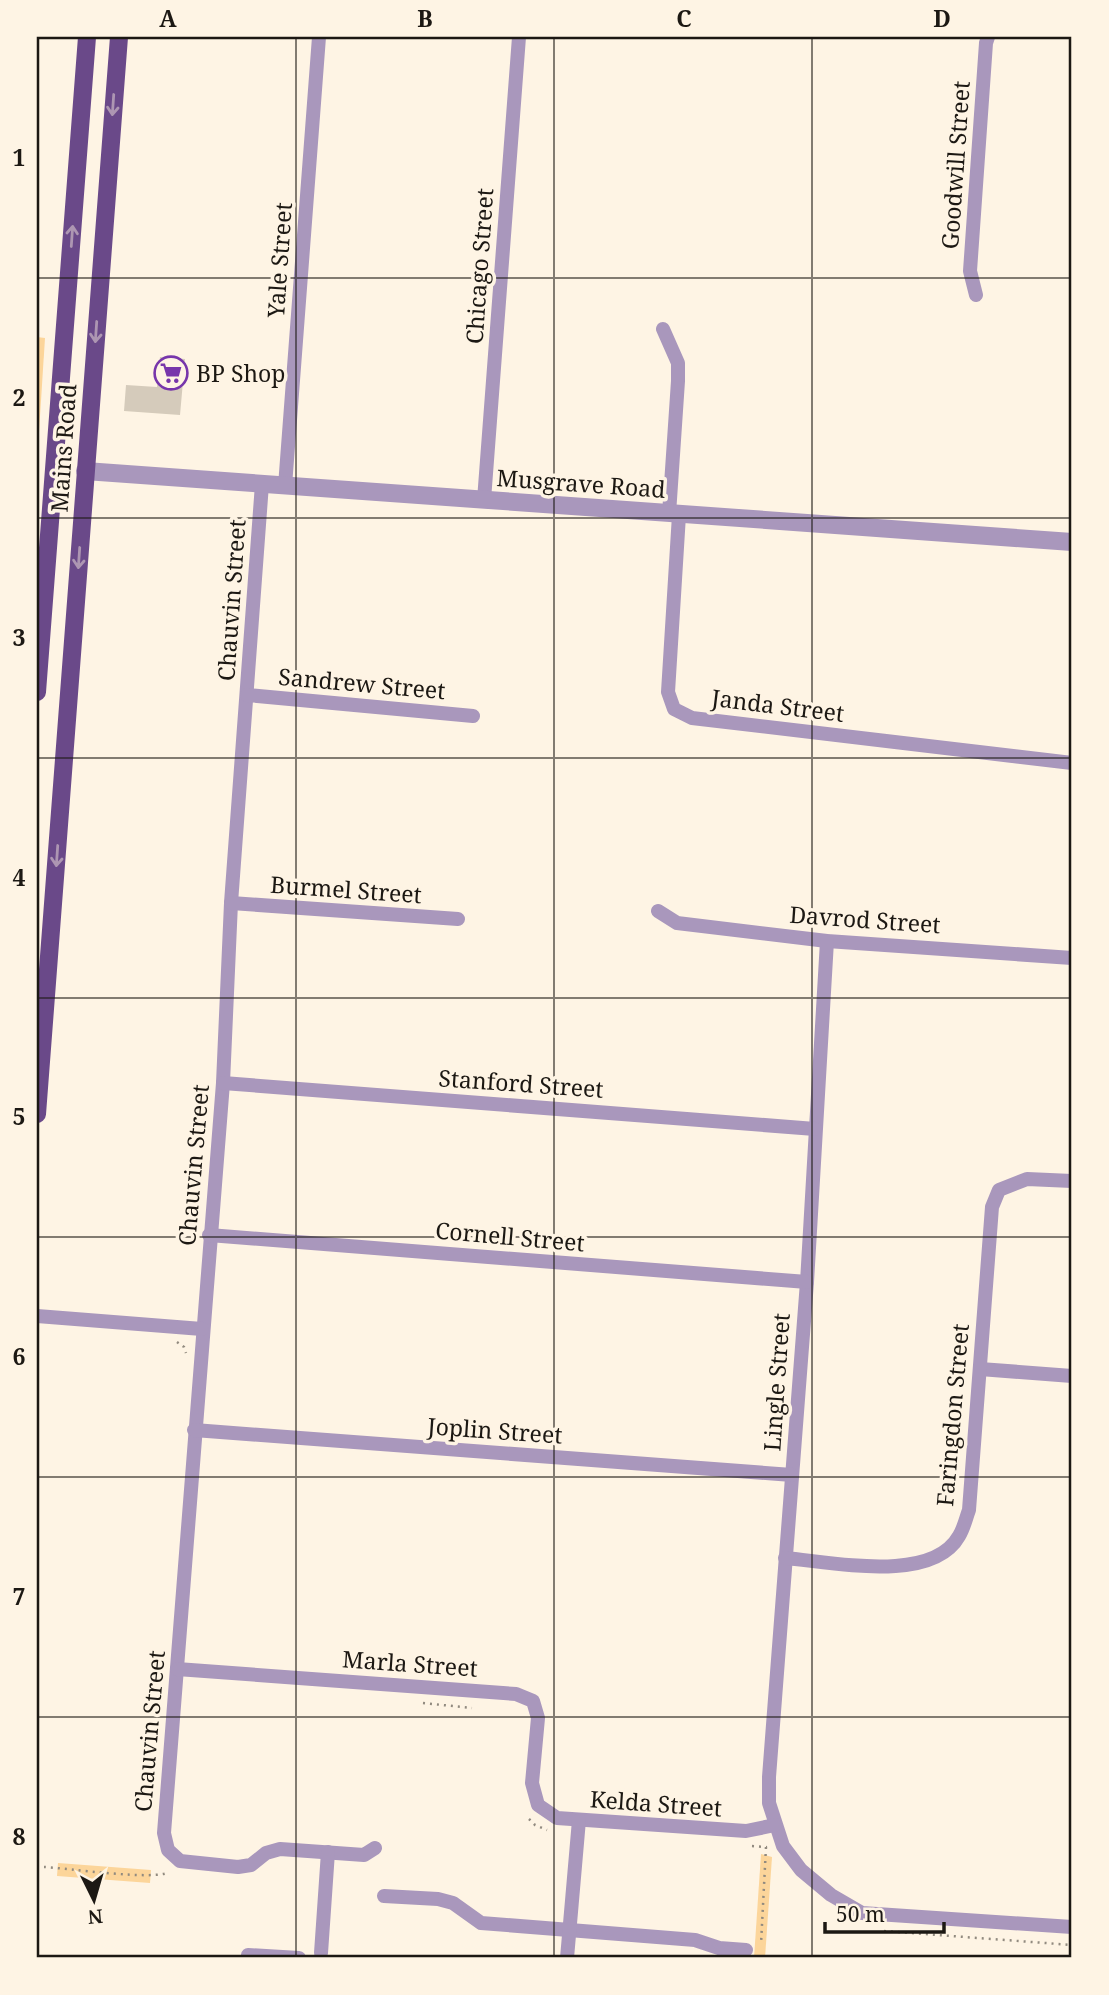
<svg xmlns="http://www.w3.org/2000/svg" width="1109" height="1995" viewBox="0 0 1109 1995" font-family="'Noto Serif',serif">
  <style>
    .green { fill: #fcd59a }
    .building { fill: #d5cbbb }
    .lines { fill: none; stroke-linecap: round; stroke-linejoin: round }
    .path { stroke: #918a7f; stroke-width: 2.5; stroke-dasharray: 2 5; stroke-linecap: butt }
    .minor { stroke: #a997bc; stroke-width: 14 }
    .tertiary { stroke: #a997bc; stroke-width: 18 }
    .primary { stroke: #6a4989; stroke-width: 18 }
    .oneway { stroke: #ad96b2 }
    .grid { fill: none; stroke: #1c1813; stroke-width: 2; stroke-opacity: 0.55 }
    .labels { text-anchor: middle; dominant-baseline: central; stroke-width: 7; stroke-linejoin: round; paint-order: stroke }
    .street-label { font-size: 23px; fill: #1c1813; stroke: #fef4e4 }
    .poi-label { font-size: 23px; fill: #1c1813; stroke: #fef4e4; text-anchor: start }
    .neatline { fill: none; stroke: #1c1813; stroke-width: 2.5 }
    .grid-label { font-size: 23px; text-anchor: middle; font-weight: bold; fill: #1c1813 }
  </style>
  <rect width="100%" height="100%" fill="#fef4e4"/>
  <g class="green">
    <polygon points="37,337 45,338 37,463"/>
    <polygon points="761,1854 772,1857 765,1958 754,1958"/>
    <polygon points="58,1863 151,1870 150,1883 57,1876"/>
  </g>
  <polygon class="building" points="160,357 185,359 180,415 124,411 126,385 157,387"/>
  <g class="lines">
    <g class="path">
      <polyline points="177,1342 184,1347 186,1353"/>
      <polyline points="423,1703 472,1708"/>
      <polyline points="529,1819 535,1825 547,1830"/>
      <polyline points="752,1846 766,1847 761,1944"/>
      <path d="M44 1867C66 1868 155 1881 169 1872"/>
      <polyline points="884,1931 1072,1945"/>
    </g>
    <g class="minor">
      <polyline points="976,295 970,271 986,43 988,37"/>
      <polyline points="663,329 678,363 678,381 669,514"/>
      <polyline points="262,484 231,903 223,1083 164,1833 168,1850 180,1861 238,1867 251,1865 266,1853 280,1849 364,1855 375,1848"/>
      <polyline points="285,486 319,37"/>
      <polyline points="484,500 519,37"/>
      <polyline points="679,515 668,692 674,709 692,718 1072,763"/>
      <polyline points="247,695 473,716"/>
      <polyline points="231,903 458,919"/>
      <polyline points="658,911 677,923 827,941 1072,958"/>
      <polyline points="827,941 807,1282 769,1777 769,1803 783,1846 801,1870 831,1895 862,1913 1072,1927"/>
      <polyline points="223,1083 815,1129"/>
      <polyline points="209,1235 807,1282"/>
      <polyline points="37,1316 202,1329"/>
      <polyline points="980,1369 1072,1376"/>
      <polyline points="194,1430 792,1475"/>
      <path d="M785 1558C832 1562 932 1584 959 1536 964 1528 966 1518 969 1510L992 1207 999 1190 1027 1179 1072 1181"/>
      <polyline points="177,1669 516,1694 533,1701 538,1718 532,1783 538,1805 557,1818 746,1831 775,1825"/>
      <polyline points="384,1896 438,1899 453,1903 481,1923 695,1940 719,1948 746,1950"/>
      <polyline points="321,1953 328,1852"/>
      <polyline points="248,1955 299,1958"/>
      <polyline points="567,1958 579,1820"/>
    </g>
    <polyline class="tertiary" points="85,471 1072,542"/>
    <g class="primary">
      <polyline points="37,692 87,37"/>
      <polyline points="37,1114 119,37"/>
    </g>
  </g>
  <defs><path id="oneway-shaft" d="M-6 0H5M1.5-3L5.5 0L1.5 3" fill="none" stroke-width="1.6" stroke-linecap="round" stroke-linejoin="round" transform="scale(1.75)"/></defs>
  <g class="oneway">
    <use href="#oneway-shaft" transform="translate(113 105) rotate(94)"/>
    <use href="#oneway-shaft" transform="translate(72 236) rotate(-86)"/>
    <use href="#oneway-shaft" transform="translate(96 332) rotate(94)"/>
    <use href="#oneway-shaft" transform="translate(79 558) rotate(94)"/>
    <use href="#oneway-shaft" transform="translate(57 856) rotate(94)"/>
  </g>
  <path class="grid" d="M296 37V1958M554 37V1958M812 37V1958M37 278H1072M37 518H1072M37 758H1072M37 998H1072M37 1237H1072M37 1477H1072M37 1717H1072"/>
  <defs>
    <symbol id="supermarket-ring" viewBox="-11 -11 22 22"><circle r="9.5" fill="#fef4e4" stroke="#7736ab" stroke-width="1.5"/><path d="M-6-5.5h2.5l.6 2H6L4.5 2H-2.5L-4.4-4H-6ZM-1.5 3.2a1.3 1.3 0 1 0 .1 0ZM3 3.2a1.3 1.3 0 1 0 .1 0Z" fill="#7736ab"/></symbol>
  </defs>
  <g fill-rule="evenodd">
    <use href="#supermarket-ring" x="152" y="354" width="38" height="38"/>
  </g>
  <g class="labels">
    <g class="street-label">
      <text transform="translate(955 165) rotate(-86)">Goodwill Street</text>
      <text transform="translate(279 260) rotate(-86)">Yale Street</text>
      <text transform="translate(479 266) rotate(-86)">Chicago Street</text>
      <text transform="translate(63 448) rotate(-86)">Mains Road</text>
      <text transform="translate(581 483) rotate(4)">Musgrave Road</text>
      <text transform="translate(231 600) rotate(-86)">Chauvin Street</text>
      <text transform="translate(362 683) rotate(5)">Sandrew Street</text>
      <text transform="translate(778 705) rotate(7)">Janda Street</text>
      <text transform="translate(346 889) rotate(4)">Burmel Street</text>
      <text transform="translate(865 919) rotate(4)">Davrod Street</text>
      <text transform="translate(521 1083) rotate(4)">Stanford Street</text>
      <text transform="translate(193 1165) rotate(-85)">Chauvin Street</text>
      <text transform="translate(510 1236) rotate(5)">Cornell Street</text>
      <text transform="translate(776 1382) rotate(-86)">Lingle Street</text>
      <text transform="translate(952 1415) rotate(-85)">Faringdon Street</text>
      <text transform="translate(495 1430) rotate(4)">Joplin Street</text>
      <text transform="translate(410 1663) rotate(4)">Marla Street</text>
      <text transform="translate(149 1731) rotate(-85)">Chauvin Street</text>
      <text transform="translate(656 1803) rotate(4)">Kelda Street</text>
    </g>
    <g class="poi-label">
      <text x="196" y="373">BP Shop</text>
    </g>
  </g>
  <rect width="1109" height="1995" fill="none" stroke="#fef4e4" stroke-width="77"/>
  <g transform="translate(94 1900) rotate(175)" stroke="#fef4e4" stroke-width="5" paint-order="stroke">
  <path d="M0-5L12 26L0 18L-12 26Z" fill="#1c1813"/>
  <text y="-10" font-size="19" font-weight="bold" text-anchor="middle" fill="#1c1813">N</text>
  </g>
  <path d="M825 1922v10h119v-10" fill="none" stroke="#1c1813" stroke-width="3.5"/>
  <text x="836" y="1922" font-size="21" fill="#1c1813" stroke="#fef4e4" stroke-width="5" paint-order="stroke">50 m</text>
  <rect x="38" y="38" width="1032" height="1918" class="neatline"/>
  <g class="grid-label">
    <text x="168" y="27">A</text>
    <text x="425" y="27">B</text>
    <text x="684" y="27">C</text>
    <text x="942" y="27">D</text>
    <text x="19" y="166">1</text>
    <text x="19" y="406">2</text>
    <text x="19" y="646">3</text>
    <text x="19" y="886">4</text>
    <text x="19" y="1125">5</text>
    <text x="19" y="1365">6</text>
    <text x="19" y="1605">7</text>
    <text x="19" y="1845">8</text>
  </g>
</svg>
